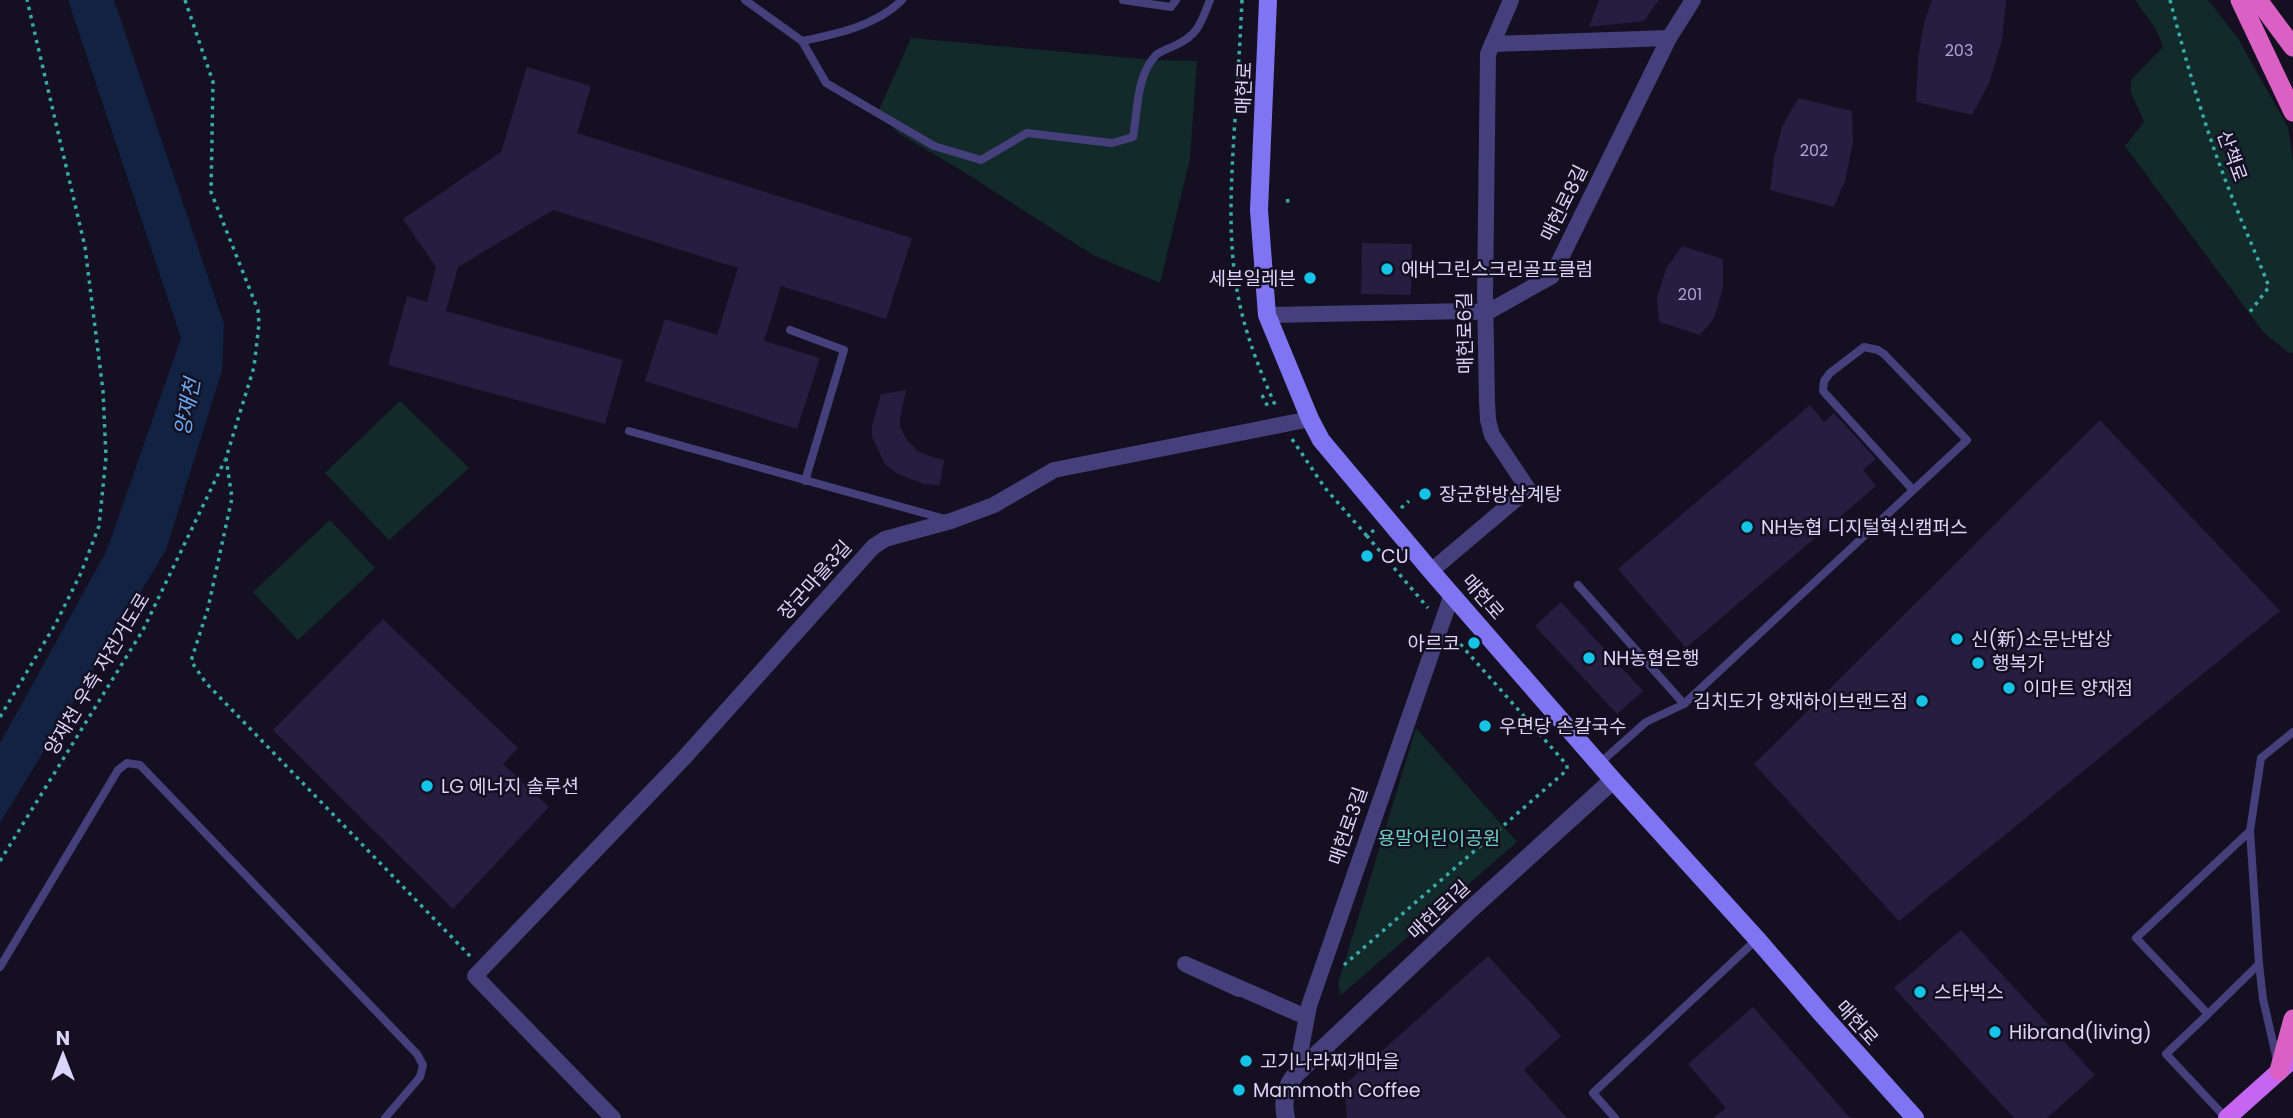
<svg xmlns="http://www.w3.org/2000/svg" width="2293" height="1118" viewBox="0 0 2293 1118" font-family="Poppins,'Noto Sans KR',sans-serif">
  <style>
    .green { fill: #132a2b }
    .water { fill: #122243 }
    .building { fill: #271d40 }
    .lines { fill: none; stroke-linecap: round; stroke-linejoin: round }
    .path { stroke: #39a9a9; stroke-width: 3.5; stroke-dasharray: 3.5 5; stroke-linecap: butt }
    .service { stroke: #453f7c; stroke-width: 8 }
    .minor { stroke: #453f7c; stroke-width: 16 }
    .tertiary { stroke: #453f7c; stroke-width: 18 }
    .secondary { stroke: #7f74f2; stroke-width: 18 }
    .primary { stroke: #c665f1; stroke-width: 18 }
    .trunk { stroke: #db60c4; stroke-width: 19 }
    .poi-dot { fill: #15c3e6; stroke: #141021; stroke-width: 2.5 }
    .labels { text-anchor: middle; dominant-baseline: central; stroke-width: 5; stroke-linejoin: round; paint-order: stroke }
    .number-label { font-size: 16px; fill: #aea6cc }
    .street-label { font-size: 19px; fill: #dbd4fb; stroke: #141021 }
    .poi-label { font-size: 19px; fill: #dbd4fb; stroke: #141021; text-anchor: start }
    .park-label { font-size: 19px; fill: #67d4c0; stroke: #141021 }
    .water-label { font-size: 21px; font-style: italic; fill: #6baaf1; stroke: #141021 }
  </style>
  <rect width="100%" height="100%" fill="#141021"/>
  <g class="green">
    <polygon points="2135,0 2208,0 2237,37 2288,127 2293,161 2293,353 2288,352 2264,333 2125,146 2144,122 2131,92 2131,80 2163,47 2156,29"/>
    <polygon points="911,38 1152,60 1197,61 1190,158 1160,283 1093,255 964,172 898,133 879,110"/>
    <polygon points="400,401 469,468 389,540 325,473"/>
    <polygon points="330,520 375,568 298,640 253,592"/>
    <polygon points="1416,728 1517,842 1341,995 1338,984"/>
  </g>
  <polygon class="water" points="68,0 114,0 224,324 222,370 166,550 0,823 0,743 107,550 181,338"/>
  <g class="building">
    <polygon points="1599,0 1659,0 1644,21 1589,27"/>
    <polygon points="1932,0 2006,0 2002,40 1990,81 1972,115 1916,102 1918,59 1924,23"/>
    <polygon points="527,67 591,86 577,133 912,238 886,319 781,286 764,341 820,358 797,429 645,381 665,319 717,335 738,268 553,210 458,267 446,311 623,360 605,424 388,365 407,296 427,302 436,267 403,219 501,152"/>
    <polygon points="1798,98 1852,111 1853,142 1845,181 1834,207 1770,190 1774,158 1782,127"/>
    <polygon points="1362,243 1412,244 1411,295 1361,294"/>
    <polygon points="1682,246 1723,259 1723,289 1714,318 1700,335 1659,322 1657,298 1666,269"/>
    <polygon points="906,390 900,418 900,427 907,440 918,451 932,457 944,460 940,485 924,484 898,474 885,464 872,437 872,426 881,394"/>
    <polygon points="1810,405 1824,422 1834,413 1876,459 1863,470 1876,486 1686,648 1618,569"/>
    <polygon points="2100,420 2280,611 1899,921 1754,764"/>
    <polygon points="1561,602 1643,691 1617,714 1535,626"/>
    <polygon points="383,619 518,748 503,764 549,807 453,909 273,730"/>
    <polygon points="1961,930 2095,1075 2047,1118 2014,1118 1894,988"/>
    <polygon points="1488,956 1561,1036 1524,1070 1567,1118 1347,1118 1344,1085"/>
    <polygon points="1753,1007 1850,1118 1713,1118 1726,1108 1688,1064"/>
  </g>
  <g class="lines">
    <g class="path">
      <polyline points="185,0 213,82 211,192 258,310 259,324 254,367 226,458 232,498 208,608 191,661 206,683 470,956"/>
      <path d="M1242 0C1240 45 1237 90 1234 134 1231 186 1228 238 1237 290 1244 331 1259 369 1276 407"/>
      <path d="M2170 0C2188 68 2207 136 2234 202 2245 230 2258 258 2269 287L2249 313"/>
      <polyline points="1286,201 1293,200"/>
      <polyline points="1262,395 1269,409"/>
      <polyline points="1292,439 1325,488 1367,536"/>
      <polyline points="1401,508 1409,501"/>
      <polyline points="1374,530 1367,536 1428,608"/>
      <polyline points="0,717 56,623 81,573 99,526 106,457 103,391 85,247 27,0"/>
      <polyline points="0,861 143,630 225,460"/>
      <polyline points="1344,965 1567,770 1567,765 1454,637"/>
    </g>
    <g class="service">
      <path d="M745 0 802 41 826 83 934 146 981 160 1027 133 1112 143 1133 137C1138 110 1136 76 1156 55 1161 51 1170 48 1176 45 1199 34 1201 22 1210 0"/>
      <polyline points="1123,0 1171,7 1176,0"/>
      <path d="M802 41C836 34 876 26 902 0"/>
      <polyline points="790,330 844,350 805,481"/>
      <polyline points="629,431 945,519"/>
      <polyline points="1578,585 1684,704"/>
      <polyline points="1600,763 1646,722 1684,704 1967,440 1884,354 1878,350 1864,347 1830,373 1824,381 1823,391 1913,490"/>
      <polyline points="0,967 118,770 127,763 140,765 417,1054 423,1065 420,1077 385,1118"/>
      <polyline points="2208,1014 2259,964"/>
      <polyline points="2277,1060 2263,999 2259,964 2250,831 2261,758 2293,732"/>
      <polyline points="1615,1118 1593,1093 1757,939"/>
      <polyline points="2226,1118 2166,1054 2208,1014 2136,938 2250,831"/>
    </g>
    <g class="minor">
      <polyline points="1492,44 1669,38"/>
      <polyline points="1267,315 1468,311 1486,313 1552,276 1669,38 1693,0"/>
      <polyline points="1431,571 1528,489 1492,435 1488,420 1487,401 1485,295 1488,54 1511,0"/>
      <polyline points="1239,989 1185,964 1306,1017"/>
      <polyline points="1296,1074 1309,1006 1452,594"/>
      <polyline points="613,1118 475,976 683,759 873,547 885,539 951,521 994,505 1054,470 1310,419"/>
    </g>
    <path class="tertiary" d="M1286 1118C1282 1101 1285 1087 1296 1074L1471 909 1613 780"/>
    <polyline class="secondary" points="1268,0 1259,210 1267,315 1310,419 1321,440 1431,571 1613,780 1757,939 1820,1012 1915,1118"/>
    <polyline class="primary" points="2227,1118 2293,1059"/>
    <g class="trunk">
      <polyline points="2240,0 2293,112"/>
      <polyline points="2258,0 2293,47"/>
      <polyline points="2279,1071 2293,1019"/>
    </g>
  </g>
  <g class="poi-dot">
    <circle cx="1387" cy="269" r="7"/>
    <circle cx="1310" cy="278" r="7"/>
    <circle cx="1425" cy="494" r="7"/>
    <circle cx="1747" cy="527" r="7"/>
    <circle cx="1367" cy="556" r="7"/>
    <circle cx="1957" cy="639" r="7"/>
    <circle cx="1474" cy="643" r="7"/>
    <circle cx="1589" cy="658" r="7"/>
    <circle cx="1978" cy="663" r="7"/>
    <circle cx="2009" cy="688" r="7"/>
    <circle cx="1922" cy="701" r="7"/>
    <circle cx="1485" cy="726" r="7"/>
    <circle cx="427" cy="786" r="7"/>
    <circle cx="1920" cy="992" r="7"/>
    <circle cx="1995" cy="1032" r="7"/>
    <circle cx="1246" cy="1061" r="7"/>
    <circle cx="1239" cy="1090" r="7"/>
  </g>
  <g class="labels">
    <g class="number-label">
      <text x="1959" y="50">203</text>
      <text x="1814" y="150">202</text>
      <text x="1690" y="294">201</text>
    </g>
    <g class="street-label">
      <text transform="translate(1244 88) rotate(-88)">매헌로</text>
      <text transform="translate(2232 156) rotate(70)">산책로</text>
      <text transform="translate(1564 203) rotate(-64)">매헌로8길</text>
      <text transform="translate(1465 333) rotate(-91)">매헌로6길</text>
      <text transform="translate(815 580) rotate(-48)">장군마을3길</text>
      <text transform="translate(1483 597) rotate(49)">매헌로</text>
      <text transform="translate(97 674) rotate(-59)">양재천 우측 자전거도로</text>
      <text transform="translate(1348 826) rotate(-71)">매헌로3길</text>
      <text transform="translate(1439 910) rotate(-43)">매헌로1길</text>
      <text transform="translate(1857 1023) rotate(48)">매헌로</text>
    </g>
    <g class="poi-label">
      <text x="1401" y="269">에버그린스크린골프클럼</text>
      <text x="1296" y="278" text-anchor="end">세븐일레븐</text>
      <text x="1439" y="494">장군한방삼계탕</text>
      <text x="1761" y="527">NH농협 디지털혁신캠퍼스</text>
      <text x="1381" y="556">CU</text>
      <text x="1971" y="639">신(新)소문난밥상</text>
      <text x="1460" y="643" text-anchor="end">아르코</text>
      <text x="1603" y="658">NH농협은행</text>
      <text x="1992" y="663">행복가</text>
      <text x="2023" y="688">이마트 양재점</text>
      <text x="1908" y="701" text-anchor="end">김치도가 양재하이브랜드점</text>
      <text x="1499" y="726">우면당 손칼국수</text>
      <text x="441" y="786">LG 에너지 솔루션</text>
      <text x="1934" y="992">스타벅스</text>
      <text x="2009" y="1032">Hibrand(living)</text>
      <text x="1260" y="1061">고기나라찌개마을</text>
      <text x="1253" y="1090">Mammoth Coffee</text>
    </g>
    <g class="park-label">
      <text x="1439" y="838">용말어린이공원</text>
    </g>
    <g class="water-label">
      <text transform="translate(187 407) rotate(-79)">양재천</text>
    </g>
  </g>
  <g transform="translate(63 1055)" stroke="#141021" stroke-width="5" paint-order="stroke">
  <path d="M0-5L12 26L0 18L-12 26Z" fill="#dbd4fb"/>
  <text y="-10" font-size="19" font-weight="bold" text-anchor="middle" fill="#dbd4fb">N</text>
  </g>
</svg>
